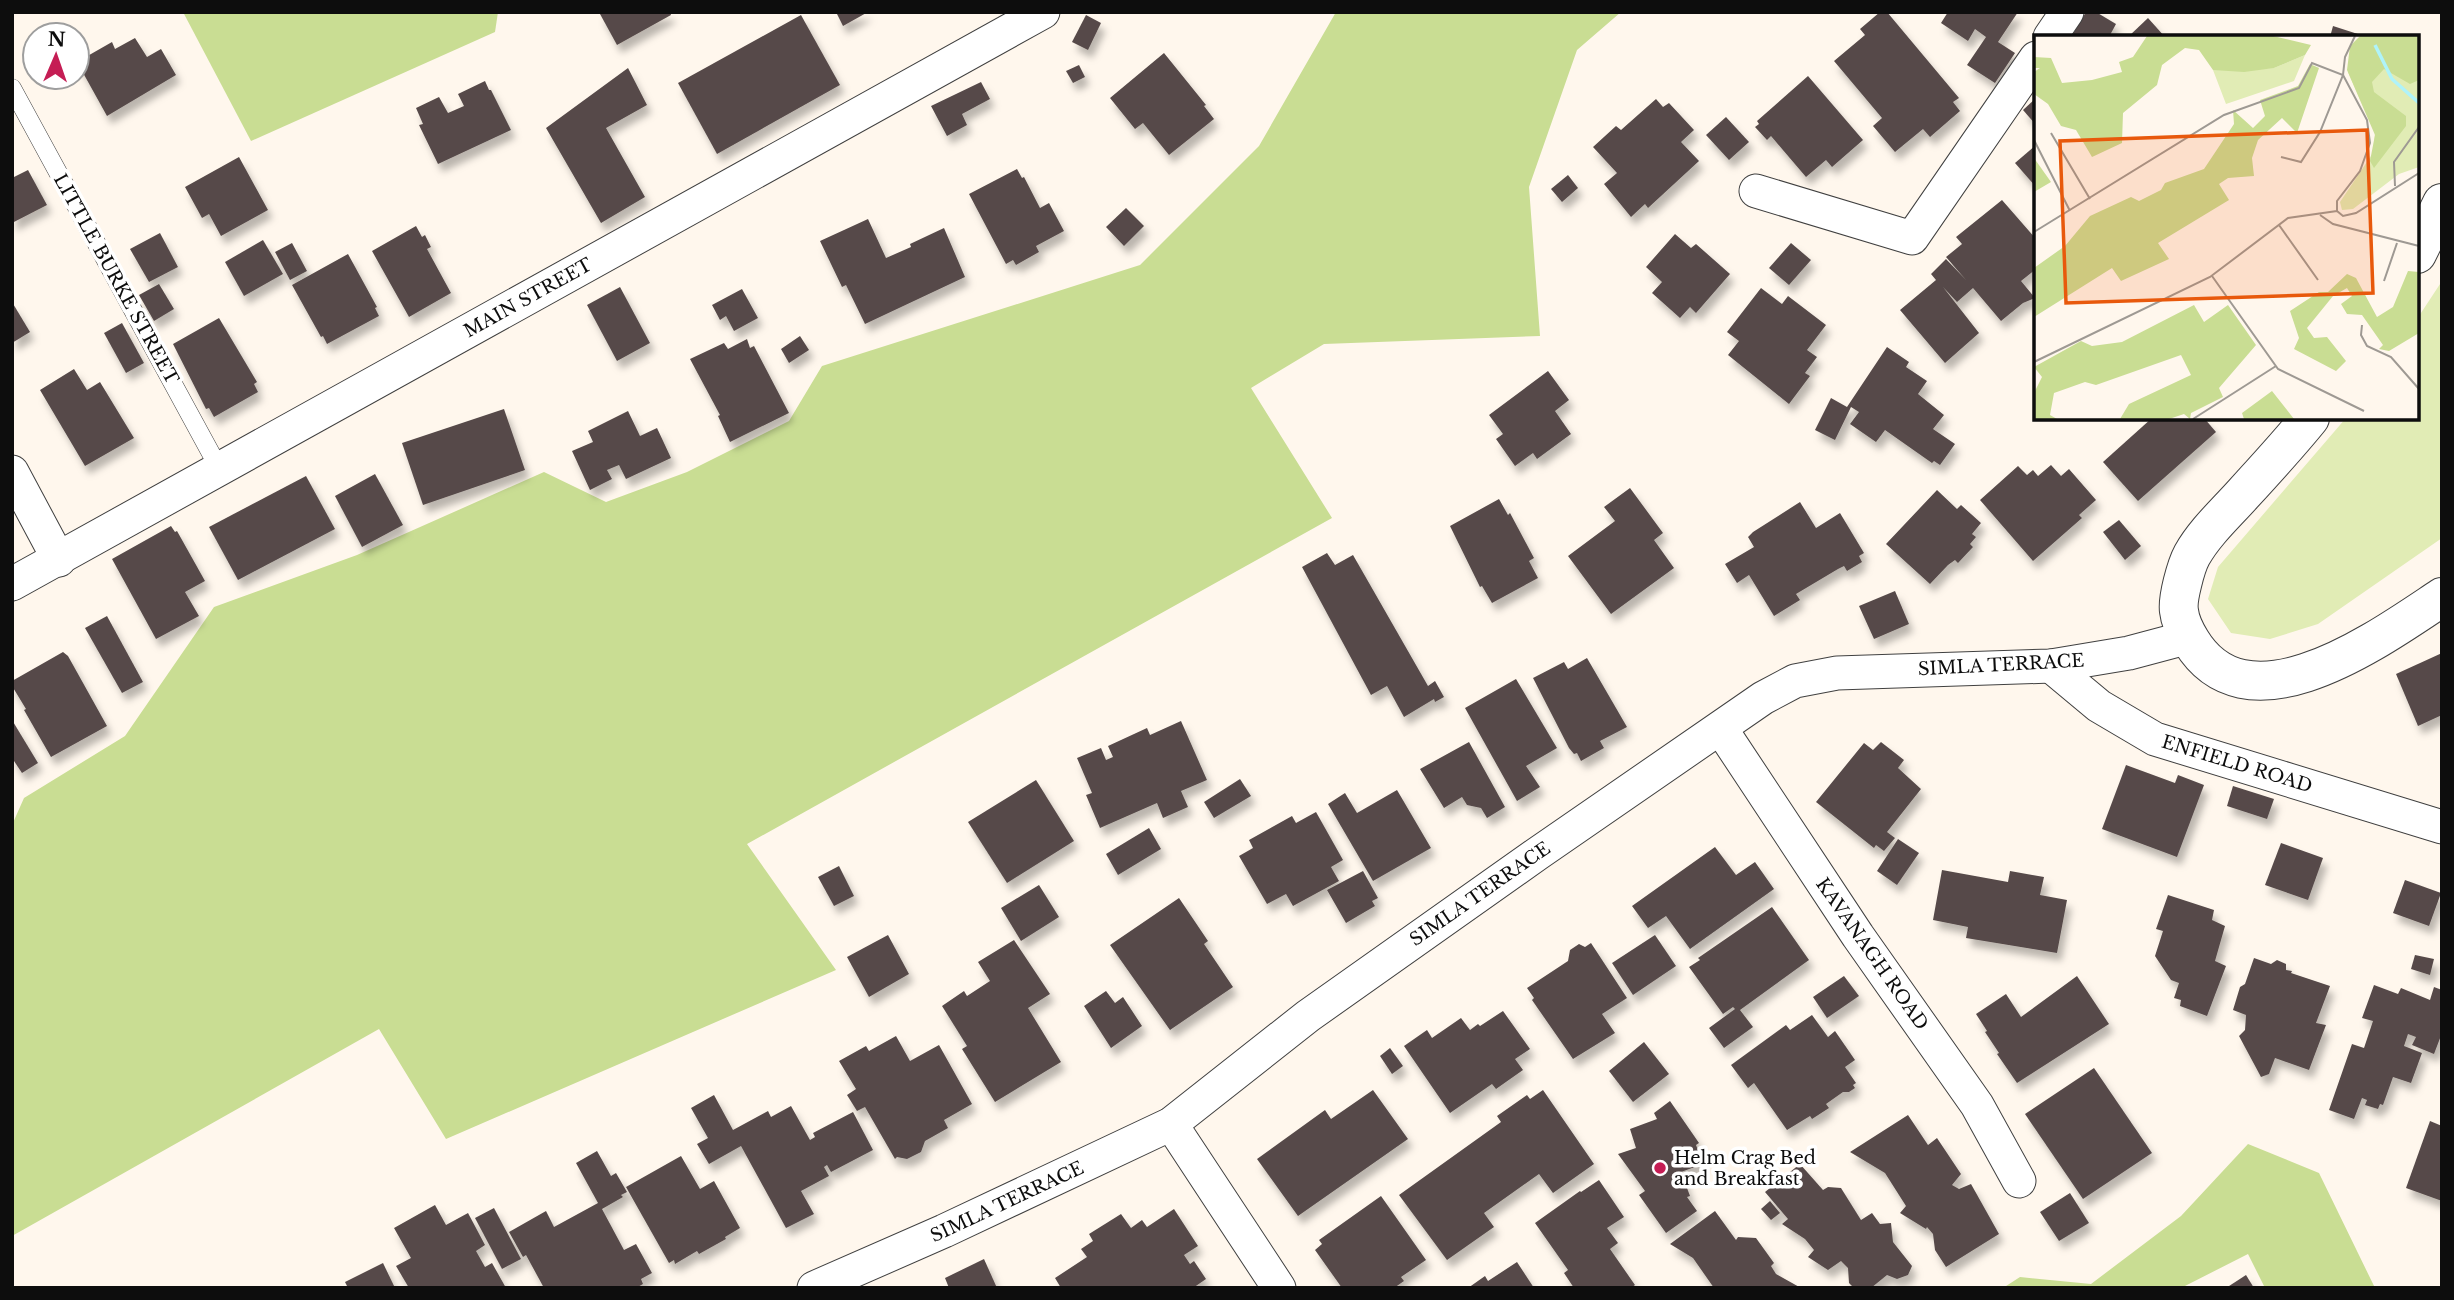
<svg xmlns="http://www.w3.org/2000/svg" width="2454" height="1300" viewBox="0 0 2454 1300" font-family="'Libre Baskerville',serif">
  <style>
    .green { fill: #e1ecb5 }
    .forest { fill: #c9dd93 }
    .building { fill: #564a49; filter: url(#shadow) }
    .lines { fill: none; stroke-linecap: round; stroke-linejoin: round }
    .service-casing { stroke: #404040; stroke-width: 19 }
    .minor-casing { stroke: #404040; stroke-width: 35 }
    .tertiary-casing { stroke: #404040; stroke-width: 40 }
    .service { stroke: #fff; stroke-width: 18 }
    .minor { stroke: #fff; stroke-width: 33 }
    .tertiary { stroke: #fff; stroke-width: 38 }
    .poi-dot { fill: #c51d54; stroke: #fff; stroke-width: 2.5 }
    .labels { text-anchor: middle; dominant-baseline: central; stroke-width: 7; stroke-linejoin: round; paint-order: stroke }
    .street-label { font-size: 18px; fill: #0d0d0d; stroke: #fff }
    .poi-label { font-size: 18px; fill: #0d0d0d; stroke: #fff; text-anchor: start }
    .inset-river { fill: none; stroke: #aff3fa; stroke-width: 3.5 }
    .inset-road { fill: none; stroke: #9e9993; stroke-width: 2 }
    .view { fill: #e8590c; fill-opacity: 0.15; stroke: #e8590c; stroke-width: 3.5 }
    .inset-edge { fill: none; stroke: #0d0d0d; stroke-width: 3.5 }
  </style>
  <defs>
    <filter id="shadow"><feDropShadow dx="4.5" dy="8" stdDeviation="3.5" flood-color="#0004"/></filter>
  </defs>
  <rect width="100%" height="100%" fill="#fff7ed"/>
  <polygon class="green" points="2442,281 2442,538 2318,624 2270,639 2231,633 2208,599 2218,567 2346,418 2417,418 2417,319"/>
  <g class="forest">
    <polygon points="183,12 498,12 495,32 251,141"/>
    <polygon points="1336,12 1621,12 1577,50 1529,187 1540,336 1324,344 1251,388 1332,518 747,844 836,970 446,1139 379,1029 12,1236 12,825 24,798 125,736 214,607 357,555 544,472 606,502 687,472 789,421 822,366 1140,265 1259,146"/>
    <polygon points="2248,1144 2319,1173 2375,1288 2265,1288 2248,1254 2181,1288 2003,1288 2020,1277 2091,1284 2181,1216"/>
  </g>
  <g class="building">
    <polygon points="603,12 670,12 671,15 617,45 600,14"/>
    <polygon points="836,12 868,12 843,26"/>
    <polygon points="1880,12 1887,12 1959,98 1953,102 1960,111 1930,137 1923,129 1895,152 1873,126 1882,118 1834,61 1865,35 1860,29"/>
    <polygon points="1948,12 2018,12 1998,42 2015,53 1995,83 1967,65 1986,37 1975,29 1968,41 1941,23"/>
    <polygon points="2086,12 2096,12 2116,24 2109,37 2071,37"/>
    <polygon points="801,15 840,85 717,154 678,83"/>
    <polygon points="1086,15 1101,23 1088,50 1072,42"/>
    <polygon points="2148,18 2165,37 2128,37"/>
    <polygon points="2333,26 2364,36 2364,37 2330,37"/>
    <polygon points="135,38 147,57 161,49 176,75 107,116 77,62 112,42 115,49"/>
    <polygon points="1164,53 1206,105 1204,106 1214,119 1169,155 1143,123 1135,129 1110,98"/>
    <polygon points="1079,65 1085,77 1073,83 1066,71"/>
    <polygon points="628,68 647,105 606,128 645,197 601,223 546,128"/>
    <polygon points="1808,76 1863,140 1832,167 1826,160 1806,177 1771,136 1767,140 1755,127 1759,124 1757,121"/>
    <polygon points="485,81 489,90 491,90 511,130 438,164 419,125 423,124 416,108 439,97 448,113 464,106 458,94"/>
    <polygon points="981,82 990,99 962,114 967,125 947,136 931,106"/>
    <polygon points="2036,98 2036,125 2023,110"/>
    <polygon points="1656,99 1663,107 1669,103 1694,130 1681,142 1699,161 1648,208 1645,204 1631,217 1604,184 1617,173 1593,147 1616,126 1621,130"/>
    <polygon points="1726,117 1749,142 1729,160 1706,135"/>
    <polygon points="2036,145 2036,187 2015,163"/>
    <polygon points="239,157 268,210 221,236 209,214 202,218 185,187"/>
    <polygon points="1017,169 1022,178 1024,177 1040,208 1049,203 1064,231 1036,246 1039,252 1016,265 1013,260 1006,264 969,194"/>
    <polygon points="28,170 47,205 12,223 12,178"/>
    <polygon points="1568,175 1578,188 1562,202 1551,189"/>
    <polygon points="2002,200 2036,239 2036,269 2021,281 2035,298 2023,303 2001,321 1973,288 1957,302 1943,287 1979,333 1945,363 1900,310 1936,280 1931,274 1946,259 1966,280 1946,257 1962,244 1956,237"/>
    <polygon points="1126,208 1144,226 1124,246 1106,227"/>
    <polygon points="868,219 886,258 911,247 910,244 944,228 965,277 865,324 846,285 842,287 820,241"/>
    <polygon points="416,226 422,237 425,235 431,247 427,249 451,293 409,317 372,251"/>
    <polygon points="160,233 178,267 149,282 130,249"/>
    <polygon points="1675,234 1691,248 1696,244 1730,274 1696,313 1690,307 1680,318 1652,293 1662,282 1646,267"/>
    <polygon points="263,240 283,274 244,296 225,262"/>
    <polygon points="292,243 307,271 290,280 275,252"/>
    <polygon points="1791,243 1811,260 1789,285 1769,268"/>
    <polygon points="348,254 377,307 375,308 379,316 327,344 323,336 321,337 292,285"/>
    <polygon points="159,284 174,309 154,321 139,295"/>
    <polygon points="620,287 650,343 617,361 587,305"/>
    <polygon points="1761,288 1782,304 1788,296 1826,325 1807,350 1817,357 1805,373 1810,376 1789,404 1728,355 1739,341 1727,332"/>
    <polygon points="742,289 758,318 734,331 726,316 720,320 712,305"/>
    <polygon points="12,302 30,332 12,343"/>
    <polygon points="219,318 257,382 254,384 258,392 214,417 209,408 206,409 173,344"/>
    <polygon points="122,323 144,363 126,373 104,333"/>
    <polygon points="800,336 809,350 789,363 781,349"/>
    <polygon points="747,339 750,348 754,346 789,413 730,442 718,416 720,415 690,359 724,343 728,349"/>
    <polygon points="1887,347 1909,362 1906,367 1927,381 1918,394 1944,415 1933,429 1955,444 1940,465 1934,461 1932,463 1885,430 1876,442 1850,424 1859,412 1851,407 1835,440 1815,430 1831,398 1847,407"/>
    <polygon points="74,369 87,390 100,382 134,438 85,466 40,390"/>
    <polygon points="1548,371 1569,400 1555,411 1571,434 1537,459 1533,453 1515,466 1496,439 1503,434 1489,415"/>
    <polygon points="504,409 525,470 423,505 402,443"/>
    <polygon points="628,411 640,436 657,428 671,458 626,479 619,465 607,470 612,479 590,490 572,451 593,442 588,431"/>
    <polygon points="2152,418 2204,418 2216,432 2138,501 2103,462"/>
    <polygon points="2051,465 2061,476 2069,469 2096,500 2079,515 2082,518 2033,561 1980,500 2018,466 2027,475 2033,470 2038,476"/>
    <polygon points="375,474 403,525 362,547 335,496"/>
    <polygon points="306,476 335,529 238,580 209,527"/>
    <polygon points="1630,488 1663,533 1654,540 1674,568 1611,614 1568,556 1615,521 1604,507"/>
    <polygon points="1937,490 1957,509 1961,505 1981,523 1972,534 1976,537 1970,544 1973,547 1958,563 1955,560 1948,565 1930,584 1886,544"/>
    <polygon points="1499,499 1508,515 1510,513 1534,558 1529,561 1538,578 1492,603 1482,586 1480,587 1450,526"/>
    <polygon points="1800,502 1816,528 1840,513 1864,553 1859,556 1862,562 1847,571 1844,566 1838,569 1796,594 1800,600 1774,616 1749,575 1737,583 1725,564 1754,547 1748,537 1753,532"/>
    <polygon points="2119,520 2141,546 2125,560 2103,532"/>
    <polygon points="171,526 175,532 177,531 205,581 185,592 199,616 156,639 112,559"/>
    <polygon points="1327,553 1335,565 1353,555 1428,686 1435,681 1444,697 1435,702 1434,699 1404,717 1387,686 1371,695 1302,567"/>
    <polygon points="1895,591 1909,624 1874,639 1859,606"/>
    <polygon points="107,616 143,682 122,693 85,628"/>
    <polygon points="63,652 68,656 107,726 51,757 24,710 26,709 12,686 12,681"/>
    <polygon points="2442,653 2442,715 2418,726 2396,674"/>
    <polygon points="1587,658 1627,727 1600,741 1604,748 1581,761 1577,753 1574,754 1569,748 1533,678 1564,662 1568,669"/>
    <polygon points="1516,679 1557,748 1526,766 1540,787 1517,801 1465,708"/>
    <polygon points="12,720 38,763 22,773 12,758"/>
    <polygon points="1181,721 1207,780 1181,791 1188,807 1163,818 1157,803 1100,828 1086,795 1092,793 1077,758 1101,748 1106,760 1113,757 1108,746 1147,728 1150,735"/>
    <polygon points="1469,742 1505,807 1487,818 1481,808 1467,805 1462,797 1444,808 1420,769"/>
    <polygon points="1881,742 1904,760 1898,768 1921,789 1887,832 1895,838 1884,851 1876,845 1874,848 1816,802 1864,743 1873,750"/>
    <polygon points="2126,765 2175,783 2178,775 2204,785 2177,857 2102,829"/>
    <polygon points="1240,779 1251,796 1214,818 1204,802"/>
    <polygon points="1036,780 1074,841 1007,883 968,822"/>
    <polygon points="2233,786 2274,799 2267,819 2227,806"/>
    <polygon points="1397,790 1431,848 1373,881 1328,804 1345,793 1357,813"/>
    <polygon points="1316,812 1343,860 1331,867 1339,881 1293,906 1286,894 1267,904 1239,856 1253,848 1249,840 1292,816 1296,823"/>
    <polygon points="1149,828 1161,849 1118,875 1106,854"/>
    <polygon points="1898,839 1919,853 1897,885 1877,871"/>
    <polygon points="2281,843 2323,858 2308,900 2265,885"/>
    <polygon points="1715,847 1736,875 1755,862 1774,889 1690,949 1666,916 1648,928 1632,906"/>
    <polygon points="839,866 854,896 834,906 818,877"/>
    <polygon points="1942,870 2008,882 2010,871 2044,877 2040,895 2067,900 2057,953 1966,938 1968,927 1933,920"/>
    <polygon points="1363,871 1378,898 1372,901 1375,906 1346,923 1327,890"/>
    <polygon points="2405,880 2441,893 2429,926 2393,913"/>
    <polygon points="1039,885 1059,917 1021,941 1001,908"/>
    <polygon points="2168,895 2214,910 2212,920 2225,926 2215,961 2226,966 2207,1016 2180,1006 2181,1000 2174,998 2179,983 2171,980 2155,956 2163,931 2156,929"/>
    <polygon points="1179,898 1208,941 1204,944 1233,987 1170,1030 1110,945"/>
    <polygon points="1772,907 1809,960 1740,1010 1753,1027 1724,1048 1709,1028 1735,1009 1733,1007 1723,1014 1689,967 1700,960 1698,958"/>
    <polygon points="888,935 909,974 869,997 847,957"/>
    <polygon points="1655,935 1676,966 1633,995 1612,963"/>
    <polygon points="1014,940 1050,994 1028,1008 1061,1062 995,1102 962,1049 967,1046 942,1006 964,991 967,996 990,981 978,962"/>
    <polygon points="1591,943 1627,998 1602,1014 1615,1033 1573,1059 1532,1000 1534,998 1527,988 1568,961 1570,950 1579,944 1585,947"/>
    <polygon points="2415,955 2434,959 2430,975 2411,969"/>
    <polygon points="2254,958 2271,964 2277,960 2286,964 2286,970 2292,971 2291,973 2330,986 2316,1023 2326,1025 2309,1070 2275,1058 2269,1074 2261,1077 2239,1036 2245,1030 2246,1015 2233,1010 2240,987 2245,984"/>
    <polygon points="1844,976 1859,996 1827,1018 1813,997"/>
    <polygon points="2077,976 2109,1024 2017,1083 1997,1054 1999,1053 1985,1032 1987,1031 1976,1014 2006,994 2021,1017"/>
    <polygon points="2374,985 2398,994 2401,988 2430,1000 2434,987 2442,990 2442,1033 2434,1054 2412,1045 2416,1037 2408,1034 2404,1046 2422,1053 2411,1083 2393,1077 2383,1105 2380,1104 2378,1109 2365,1105 2367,1100 2362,1098 2354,1119 2329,1110 2352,1044 2364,1048 2373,1021 2362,1018"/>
    <polygon points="1106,991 1115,1003 1123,997 1142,1026 1111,1048 1084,1006"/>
    <polygon points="1503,1011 1530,1049 1515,1059 1523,1070 1496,1089 1492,1084 1450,1113 1404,1046 1427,1030 1432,1038 1461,1018 1470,1030 1478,1024 1480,1026"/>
    <polygon points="1812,1015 1828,1037 1835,1031 1855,1060 1845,1067 1856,1083 1853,1085 1855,1088 1849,1092 1843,1092 1826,1104 1829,1108 1812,1119 1810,1116 1787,1130 1754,1083 1748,1088 1731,1065 1786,1025 1790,1030"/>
    <polygon points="896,1036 910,1061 939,1045 972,1104 944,1120 948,1128 925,1141 921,1152 907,1159 897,1157 895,1159 865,1107 857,1111 847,1095 856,1089 839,1061 866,1046 869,1051"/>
    <polygon points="1644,1042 1669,1074 1633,1102 1609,1071"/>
    <polygon points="1390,1048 1403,1066 1392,1074 1380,1056"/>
    <polygon points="2094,1068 2152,1153 2083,1199 2025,1114"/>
    <polygon points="1373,1090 1408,1139 1298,1216 1257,1159 1325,1110 1331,1119"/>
    <polygon points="1543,1090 1594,1164 1553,1193 1539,1174 1484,1213 1494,1227 1447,1260 1399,1195 1501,1122 1497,1116 1527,1095 1530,1099"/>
    <polygon points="714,1095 733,1130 768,1111 771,1117 791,1106 810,1140 815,1137 813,1133 853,1112 873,1150 831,1172 827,1165 824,1167 829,1176 801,1191 814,1214 786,1228 741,1146 709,1164 697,1144 708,1138 691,1108"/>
    <polygon points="1670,1101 1699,1143 1696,1145 1703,1164 1681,1172 1690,1196 1687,1197 1697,1211 1666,1233 1639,1195 1645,1191 1618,1154 1636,1148 1630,1129 1657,1119 1654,1113"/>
    <polygon points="1908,1115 1928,1145 1937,1138 1961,1174 1952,1185 1959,1189 1971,1184 1999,1234 1946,1267 1935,1250 1933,1234 1927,1227 1926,1229 1900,1213 1906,1206 1885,1173 1850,1152"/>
    <polygon points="2430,1121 2442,1126 2442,1201 2406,1188"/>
    <polygon points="597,1151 611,1176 616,1173 627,1192 621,1195 623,1197 602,1209 624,1250 636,1244 652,1273 641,1279 643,1284 636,1288 544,1288 526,1255 523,1257 509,1232 546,1211 554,1227 598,1203 576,1163"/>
    <polygon points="681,1156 700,1189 714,1181 740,1228 725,1237 726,1239 699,1254 697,1251 675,1264 674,1260 669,1263 626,1187"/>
    <polygon points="1800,1164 1823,1190 1828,1187 1841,1188 1861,1220 1872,1213 1880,1224 1891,1223 1893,1242 1912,1266 1908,1275 1897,1279 1887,1275 1871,1288 1854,1288 1849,1283 1848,1268 1841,1261 1828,1270 1808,1257 1814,1250 1805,1239 1782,1224 1788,1219 1765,1192"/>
    <polygon points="1599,1180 1624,1217 1607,1228 1618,1243 1610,1249 1635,1285 1631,1288 1574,1288 1564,1273 1568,1270 1535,1223 1580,1191 1581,1192"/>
    <polygon points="2070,1193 2089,1223 2059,1241 2040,1212"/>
    <polygon points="1381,1196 1426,1260 1401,1277 1404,1281 1394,1288 1342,1288 1315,1250 1322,1244 1319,1240"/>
    <polygon points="1770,1201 1780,1213 1771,1220 1761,1209"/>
    <polygon points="435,1205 446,1225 468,1213 485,1245 476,1251 485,1267 492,1263 506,1288 409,1288 396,1266 411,1258 394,1228"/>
    <polygon points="494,1208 521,1259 502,1269 475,1218"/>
    <polygon points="1174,1209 1198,1246 1184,1255 1190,1264 1194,1261 1206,1279 1193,1288 1061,1288 1055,1278 1087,1257 1081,1249 1093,1241 1089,1234 1121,1214 1131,1228 1142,1220 1147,1227"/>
    <polygon points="1715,1211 1736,1240 1738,1237 1756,1238 1774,1263 1771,1266 1776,1274 1801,1288 1714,1288 1693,1258 1670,1244"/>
    <polygon points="984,1259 997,1288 949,1288 945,1278"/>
    <polygon points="1517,1262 1534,1288 1468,1288 1485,1276 1488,1281"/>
    <polygon points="383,1263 395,1288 348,1288 345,1282"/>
    <polygon points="2246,1275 2254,1288 2226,1288"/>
  </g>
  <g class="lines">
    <defs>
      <polyline id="service" points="12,88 220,470"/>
      <g id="minor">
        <polyline points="2050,37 2067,12"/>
        <polyline points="1756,191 1912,238 2036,58"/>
        <polyline points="12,472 59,560"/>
        <polyline points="12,584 1043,12"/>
        <polyline points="2051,666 2099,706 2155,739 2442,827"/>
        <polyline points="1721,729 1858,936 1977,1105 2019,1181"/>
        <polyline points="1171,1124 1279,1288"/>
        <polyline points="814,1288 944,1231 1171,1124 1308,1016 1537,854 1763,698 1795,681 1837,673 2051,666 2129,653 2189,637"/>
      </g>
      <g id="tertiary">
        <polyline points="2417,254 2442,203"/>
        <path d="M2310 418C2289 444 2266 469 2243 494 2226 513 2205 532 2192 555 2186 566 2177 599 2179 611 2180 620 2186 633 2191 641 2248 735 2380 638 2442 597"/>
      </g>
    </defs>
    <use href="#service" class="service-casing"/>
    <use href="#minor" class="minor-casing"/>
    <use href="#tertiary" class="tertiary-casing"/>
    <use href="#service" class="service"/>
    <use href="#minor" class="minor"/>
    <use href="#tertiary" class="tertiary"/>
  </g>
  <circle class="poi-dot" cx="1660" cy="1168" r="7"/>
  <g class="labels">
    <g class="street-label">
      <text transform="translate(116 279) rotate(61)">LITTLE BURKE STREET</text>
      <text transform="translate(528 298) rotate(-29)">MAIN STREET</text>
      <text transform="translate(2001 665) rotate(-3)">SIMLA TERRACE</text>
      <text transform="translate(2237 764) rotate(17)">ENFIELD ROAD</text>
      <text transform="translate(1480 894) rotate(-35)">SIMLA TERRACE</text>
      <text transform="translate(1872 954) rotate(55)">KAVANAGH ROAD</text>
      <text transform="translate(1007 1202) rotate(-25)">SIMLA TERRACE</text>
    </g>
    <g class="poi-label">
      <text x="1674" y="1158">Helm Crag Bed<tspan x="1674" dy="21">and Breakfast</tspan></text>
    </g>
  </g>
  <g transform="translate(2034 35)">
    <rect width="385" height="385" fill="#fff7ed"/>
    <path d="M385 1V132L365 139 319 174 308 175 306 167 339 118 341 98 314 37ZM271 20 260 46 192 69 179 35 240 33Z" fill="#e1ecb5"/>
    <path d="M113 1H239L277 10 271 20 240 33 210 37 179 35 165 15 151 13 128 30 123 50 89 78 88 108 58 122 42 95 27 91 14 69 0 59V37L6 33H0V22L17 23 28 48 58 45 88 37 85 27 99 22ZM326 1H385V45L376 49 350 34 338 47 340 57 372 81V91L340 133 336 126 341 100 313 35 316 11ZM276 29 285 33 263 98 248 83 224 105 218 123 220 141 194 143 185 149 195 165 124 208 135 224 87 246 78 233 0 282V233L31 211 56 181 97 162 105 166 127 155 131 148 170 134 200 89 199 75 219 93 231 81 226 65 264 51ZM0 123 17 147 0 157ZM374 236 385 237V298L355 316 345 314 349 310 328 280 313 279 307 269 318 261 313 253 299 261 273 293 280 303 293 302 312 326 302 336 260 314 265 303 256 276 285 257H294L313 239 322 243 343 282 359 272ZM160 270 170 287 194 270 222 310 185 353 189 362 157 378 156 384 150 379 135 384H86L95 369 157 340 147 320 62 350 51 347 20 358 16 380 23 384H0V358L8 342 0 332 47 306 58 311 88 307ZM238 356 260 384H210L208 378Z" fill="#c9dd93"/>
    <path class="inset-river" d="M341 10 358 44 385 68"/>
    <path class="inset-road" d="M321 1 311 22 309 40 333 85 336 108 326 136 303 166V176L309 181 322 178 385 138M17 98 56 164M0 105 36 176M361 151 360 127 385 92M286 180 299 189 385 211M245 190 284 245M0 197 190 80 265 53 278 28 309 40 286 97 267 127 247 122M178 241 244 334 330 376M350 246 363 208M328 290 327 300 333 311 357 322 385 354M0 327 176 242 254 183 303 176M159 384 242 331"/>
    <path class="view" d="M333 95 339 258 32 268 26 106Z"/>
    <rect width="385" height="385" class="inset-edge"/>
  </g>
  <rect width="2454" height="1300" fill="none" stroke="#0d0d0d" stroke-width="28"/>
  <g transform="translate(56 56) rotate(2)"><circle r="33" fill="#ffffff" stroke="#9e9e9e" stroke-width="2"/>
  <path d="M0-5L12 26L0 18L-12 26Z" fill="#c51d54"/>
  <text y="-10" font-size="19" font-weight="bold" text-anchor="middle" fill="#0d0d0d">N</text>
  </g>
</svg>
